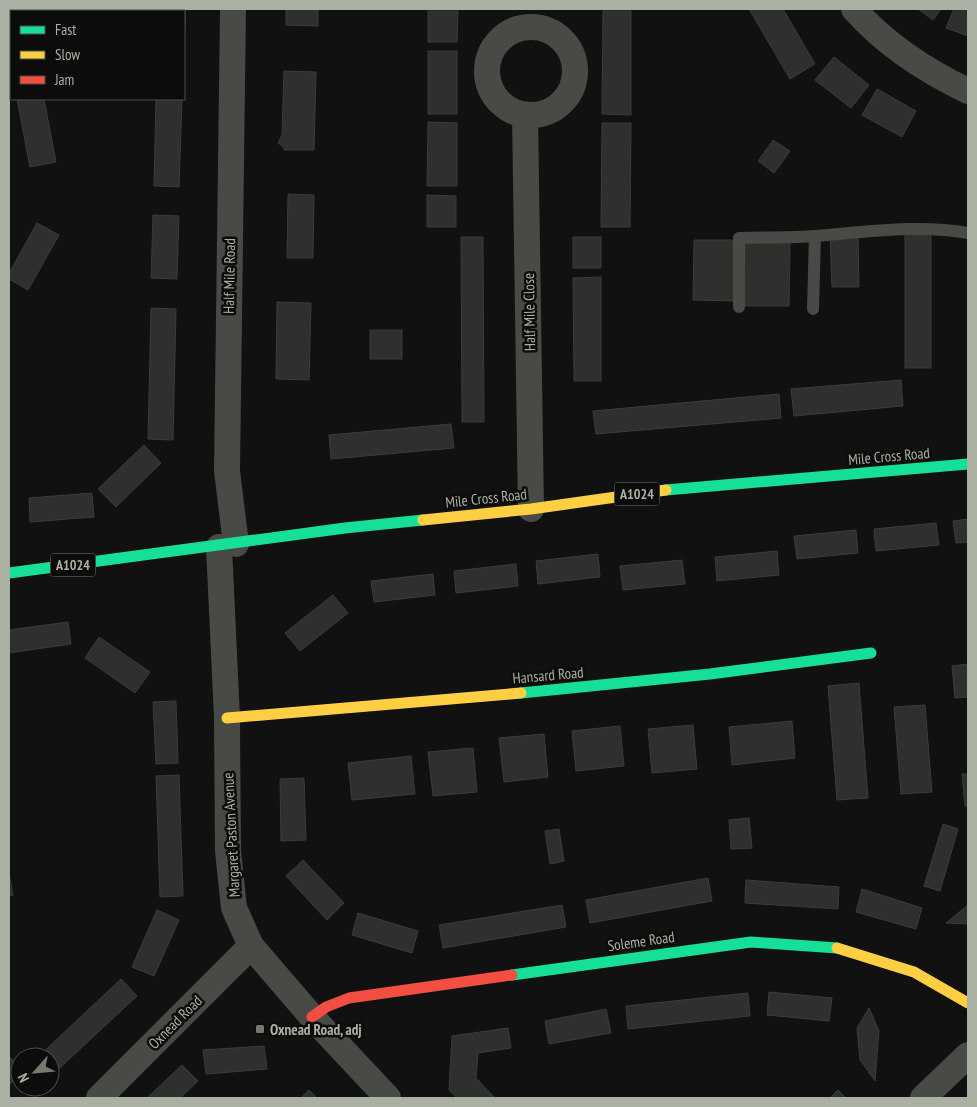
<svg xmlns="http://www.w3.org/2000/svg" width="977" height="1107" viewBox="0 0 977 1107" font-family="'PT Sans Narrow',sans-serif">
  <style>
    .building { fill: #2e302e; stroke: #3b3d39 }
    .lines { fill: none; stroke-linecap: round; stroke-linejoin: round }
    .lane { stroke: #484a46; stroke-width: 12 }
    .street { stroke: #484a46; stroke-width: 26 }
    .fast { stroke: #16e098; stroke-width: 11 }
    .slow { stroke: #ffcf43; stroke-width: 11 }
    .jam { stroke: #f24e42; stroke-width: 11 }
    .poi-dot { fill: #74796f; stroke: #0b0c0b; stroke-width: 2 }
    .labels { text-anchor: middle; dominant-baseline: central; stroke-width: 5; stroke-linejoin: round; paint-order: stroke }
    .shield { fill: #0b0c0b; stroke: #7a8075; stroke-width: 1 }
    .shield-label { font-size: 14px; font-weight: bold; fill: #aab1a2 }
    .street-label { font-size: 15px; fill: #aab1a2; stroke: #0b0c0b }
    .poi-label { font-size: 15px; font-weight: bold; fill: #aab1a2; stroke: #0b0c0b; text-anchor: start }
  </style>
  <rect width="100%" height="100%" fill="#101110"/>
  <g class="building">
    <polygon points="9,9 27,9 28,11 11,11 11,68 9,55"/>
    <polygon points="158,9 185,9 185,29 184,11 158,11"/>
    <polygon points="286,9 318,9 318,26 286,25"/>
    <polygon points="749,9 783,9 815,64 790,79"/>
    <polygon points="918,9 941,9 933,20"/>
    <polygon points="954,9 968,10 968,36 946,28"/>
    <polygon points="428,11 458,11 457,42 428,42"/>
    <polygon points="603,11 631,11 631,115 602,114"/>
    <rect x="428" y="51" width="29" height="63"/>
    <polygon points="834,57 869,85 851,108 815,80"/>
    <polygon points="284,71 316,72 314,150 284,150 284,147 278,143 282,135"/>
    <polygon points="877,89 916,111 902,137 862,115"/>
    <polygon points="17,99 44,99 56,162 30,167"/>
    <polygon points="156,99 182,99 179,187 154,186"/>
    <polygon points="428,122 457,123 457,186 427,186"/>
    <polygon points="602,123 631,123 630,227 601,227"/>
    <polygon points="773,140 790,151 774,173 758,161"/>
    <polygon points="288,194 314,195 313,258 287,258"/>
    <polygon points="427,195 456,196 456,227 427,227"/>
    <polygon points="153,215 179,216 177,279 151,278"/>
    <polygon points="37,223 59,235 28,290 9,279 9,273"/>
    <rect x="905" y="233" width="26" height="135"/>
    <polygon points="858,234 859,287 832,287 830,235"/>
    <polygon points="461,237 483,237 484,422 462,422"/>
    <rect x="573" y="237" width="28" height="31"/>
    <polygon points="694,240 737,240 737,301 693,300"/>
    <polygon points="745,241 790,242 789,306 744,306"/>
    <polygon points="601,277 601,381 574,381 573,278"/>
    <polygon points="277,302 311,303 309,380 276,379"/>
    <polygon points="151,308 176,309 173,440 148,439"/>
    <rect x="370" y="330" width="32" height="29"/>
    <polygon points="901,380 903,406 794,416 791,389"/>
    <polygon points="779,394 781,418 596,434 593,411"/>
    <polygon points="451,424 454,448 331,459 329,435"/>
    <polygon points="144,445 161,463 116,507 98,489"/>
    <polygon points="92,493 94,517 30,522 29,498"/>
    <polygon points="968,519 968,542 956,543 953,521"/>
    <polygon points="936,523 939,545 876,551 874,529"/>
    <polygon points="856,530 858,553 797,559 794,536"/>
    <polygon points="777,551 779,575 717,581 715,557"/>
    <polygon points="598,554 600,577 538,584 536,561"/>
    <polygon points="682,560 685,584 623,590 620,566"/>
    <polygon points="516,564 518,586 456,593 454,571"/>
    <polygon points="433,574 435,595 374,602 371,581"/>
    <polygon points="333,595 348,613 300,651 285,633"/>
    <polygon points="68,622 71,644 9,653 9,630"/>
    <polygon points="99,637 150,672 135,693 85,658"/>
    <polygon points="968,664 968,697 955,698 952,666"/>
    <polygon points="859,683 868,798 837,800 828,686"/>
    <polygon points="176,701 178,763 156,764 153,702"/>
    <polygon points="925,705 932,792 901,794 894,707"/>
    <polygon points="792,721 795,758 732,765 729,727"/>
    <polygon points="693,725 697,769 652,773 648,729"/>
    <polygon points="620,726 624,766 576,771 572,731"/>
    <polygon points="544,734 548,777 504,782 499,738"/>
    <polygon points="473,748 477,792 433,796 428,752"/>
    <polygon points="411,756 415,794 352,800 348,763"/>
    <polygon points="962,774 968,774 968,806 965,806"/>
    <polygon points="179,775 183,896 160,897 156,776"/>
    <polygon points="304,778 306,840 281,841 280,779"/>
    <polygon points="749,818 752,848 731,849 729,820"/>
    <polygon points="943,824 958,829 940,891 924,886"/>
    <polygon points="559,829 564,861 550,864 545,831"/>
    <polygon points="303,860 344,903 327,920 286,876"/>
    <polygon points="9,873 13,895 9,896"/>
    <polygon points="708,878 712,901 590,923 586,900"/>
    <polygon points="746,880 839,887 838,909 745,903"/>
    <polygon points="862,889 922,908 916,929 856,912"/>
    <polygon points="562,905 566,927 443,948 439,925"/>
    <polygon points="968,905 968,924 946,923"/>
    <polygon points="157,910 179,920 154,976 132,967"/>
    <polygon points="358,913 418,931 412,953 352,935"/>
    <polygon points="121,979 137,996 50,1077 50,1057 38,1057"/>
    <polygon points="769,992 832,998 829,1021 767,1015"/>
    <polygon points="748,993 750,1016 628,1029 626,1006"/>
    <polygon points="869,1008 879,1031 875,1081 860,1060 857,1028"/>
    <polygon points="606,1009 611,1033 549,1044 545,1021"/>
    <polygon points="508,1028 511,1048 478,1053 476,1078 495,1098 457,1098 449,1090 452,1036"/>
    <polygon points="264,1046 267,1069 206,1074 203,1050"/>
    <polygon points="9,1056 20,1068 20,1074 9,1085"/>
    <polygon points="182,1065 198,1081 180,1098 147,1098"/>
    <polygon points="309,1090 317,1098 301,1098"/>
    <polygon points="838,1090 846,1098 830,1098"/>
  </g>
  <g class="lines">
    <g class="lane">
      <path d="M739 307V238C765 237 791 238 816 236 866 232 919 224 968 233"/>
      <polyline points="813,309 815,236"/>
    </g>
    <g class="street">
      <polyline points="233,9 227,471 236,544"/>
      <path d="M854 9C885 44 926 71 968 91"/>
      <circle cx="531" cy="71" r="44"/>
      <polyline points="525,115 531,509"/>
      <polyline points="219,547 227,718 228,851 234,908 251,946 312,1017 388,1098"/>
      <polyline points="99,1098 251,946"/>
      <polyline points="923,1098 968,1055"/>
    </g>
    <g class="fast">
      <polyline points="666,490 968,464"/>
      <polyline points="9,573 345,528 423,520"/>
      <polyline points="521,693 710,674 871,653"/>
      <polyline points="512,975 751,942 837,948"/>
    </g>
    <g class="slow">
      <polyline points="423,520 531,509 666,490"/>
      <polyline points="227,718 521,693"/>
      <polyline points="837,948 914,972 968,1003"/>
    </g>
    <polyline class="jam" points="312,1017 326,1007 349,998 512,975"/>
  </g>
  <rect class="poi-dot" x="255" y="1024" width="10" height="10" rx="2.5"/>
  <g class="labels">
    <g class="shield">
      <rect x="614.5" y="482.5" width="45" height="23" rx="4"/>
      <rect x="50.5" y="553.5" width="45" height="23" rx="4"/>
    </g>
    <g class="shield-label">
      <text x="637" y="494">A1024</text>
      <text x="73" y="565">A1024</text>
    </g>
    <g class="street-label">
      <text transform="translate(229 276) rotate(-89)">Half Mile Road</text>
      <text transform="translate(529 312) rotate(-91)">Half Mile Close</text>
      <text transform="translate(889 456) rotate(-5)">Mile Cross Road</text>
      <text transform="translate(486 498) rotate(-6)">Mile Cross Road</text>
      <text transform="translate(548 675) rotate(-5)">Hansard Road</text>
      <text transform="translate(231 835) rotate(-93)">Margaret Paston Avenue</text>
      <text transform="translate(641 941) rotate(-8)">Soleme Road</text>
      <text transform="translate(175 1022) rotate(-45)">Oxnead Road</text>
    </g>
    <g class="poi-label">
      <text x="270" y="1029">Oxnead Road, adj</text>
    </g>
  </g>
  <rect width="977" height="1107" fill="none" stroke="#aab1a2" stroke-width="20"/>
  <rect x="10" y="10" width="175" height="90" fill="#0b0c0b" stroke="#4b4e47"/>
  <rect x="20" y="26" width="25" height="8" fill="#16e098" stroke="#4b4e47"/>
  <text x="55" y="35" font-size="15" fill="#aab1a2">Fast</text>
  <rect x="20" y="51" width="25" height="8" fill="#ffcf43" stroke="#4b4e47"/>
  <text x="55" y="60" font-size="15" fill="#aab1a2">Slow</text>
  <rect x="20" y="76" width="25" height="8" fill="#f24e42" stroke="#4b4e47"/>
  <text x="55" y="85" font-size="15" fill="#aab1a2">Jam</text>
  <g transform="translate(35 1072) rotate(243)"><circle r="24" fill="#0b0c0b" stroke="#4b4e47"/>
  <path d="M0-4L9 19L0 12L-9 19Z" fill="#74796f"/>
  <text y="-8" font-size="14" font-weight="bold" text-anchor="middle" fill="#aab1a2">N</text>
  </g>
</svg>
